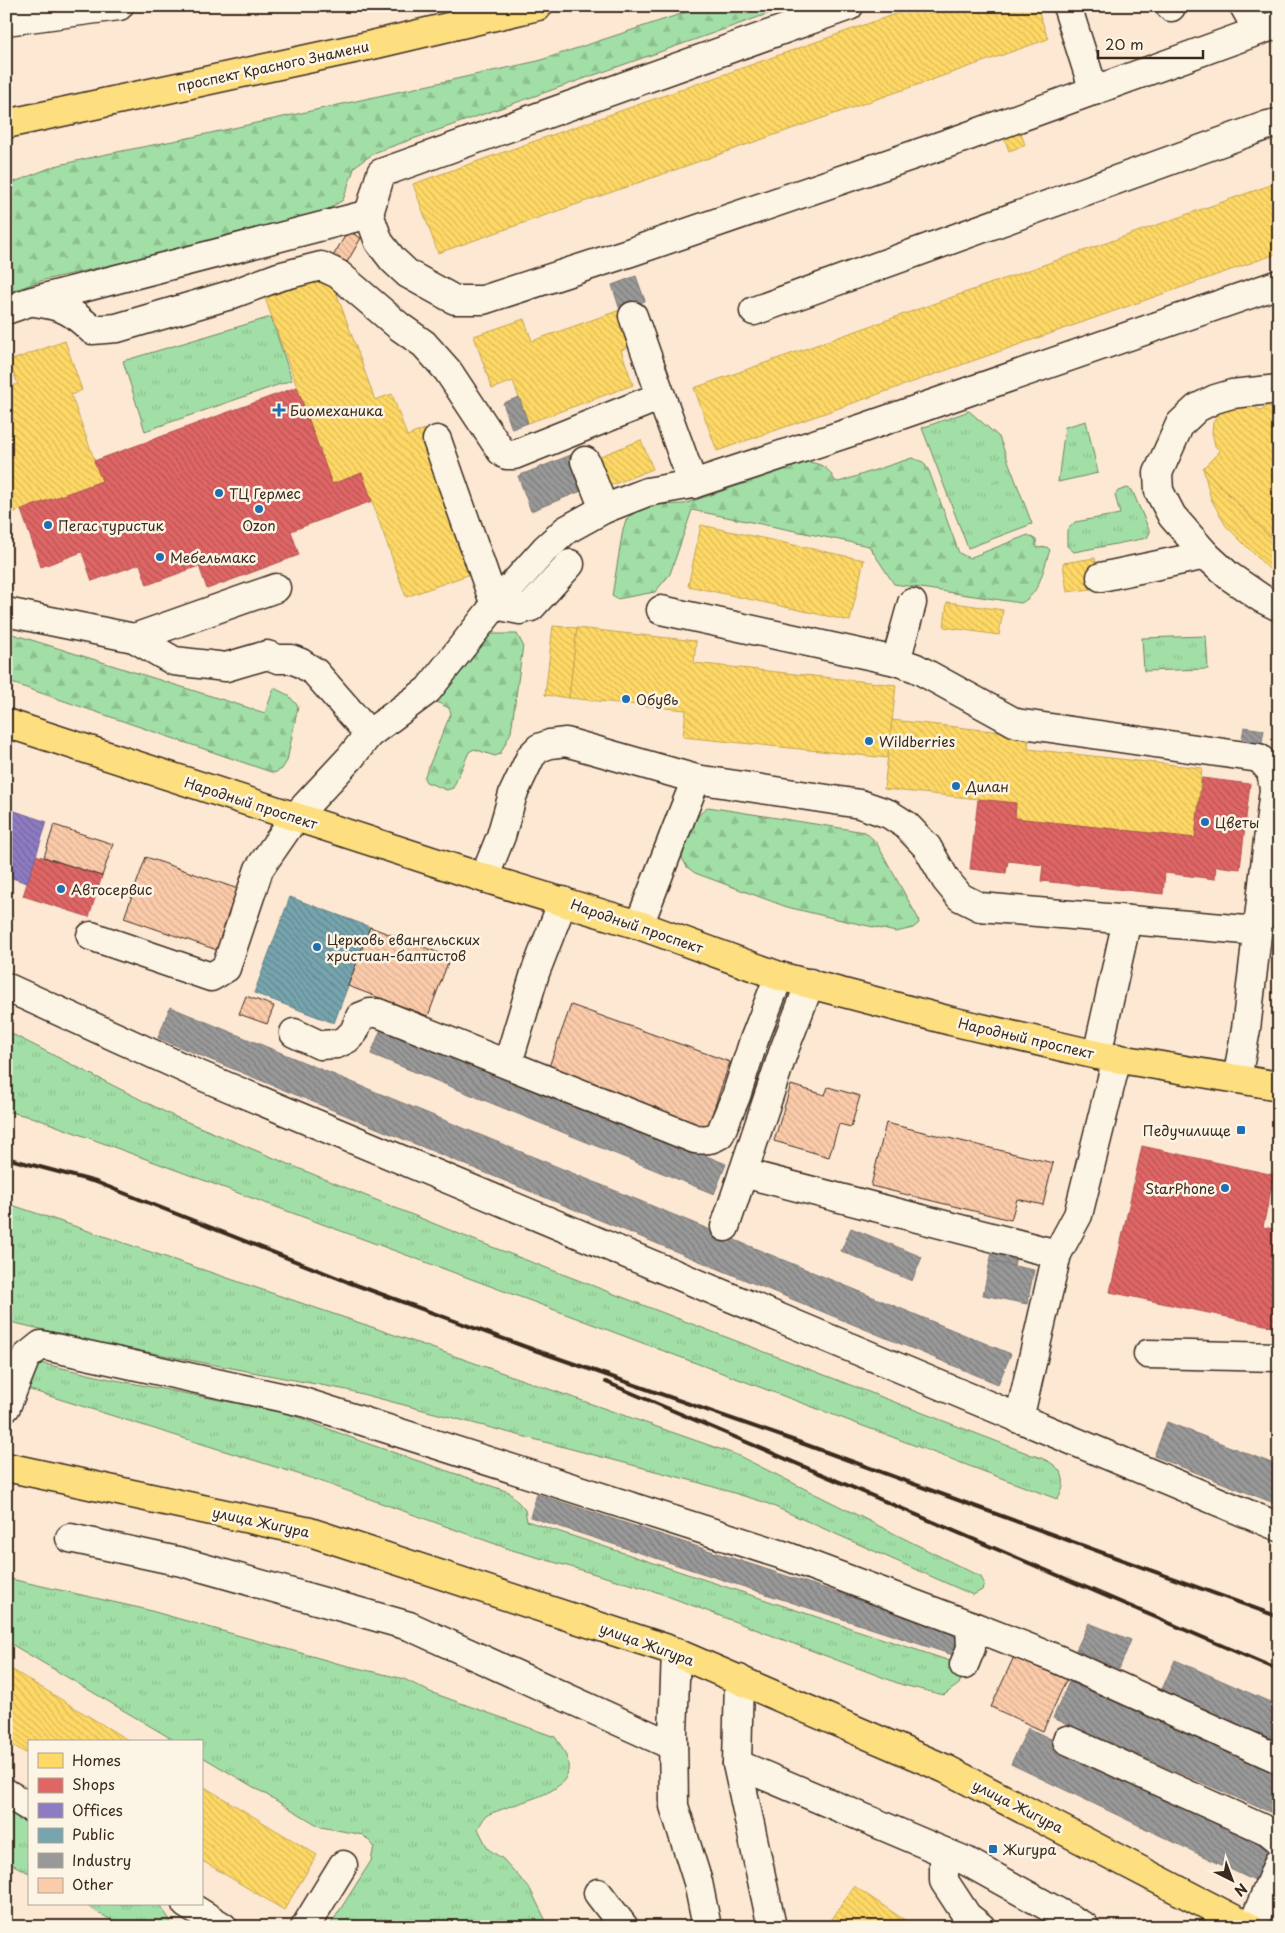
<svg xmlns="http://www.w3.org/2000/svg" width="1285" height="1933" viewBox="0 0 1285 1933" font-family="'Playpen Sans',sans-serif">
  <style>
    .grass { fill: url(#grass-tufts); stroke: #6e8462 }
    .forest { fill: url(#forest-firs); stroke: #6e8462 }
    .homes { fill: url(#homes-back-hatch); stroke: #c4a450 }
    .shops { fill: url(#shops-back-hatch); stroke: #ae5450 }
    .offices { fill: url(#offices-back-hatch); stroke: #756392 }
    .public { fill: url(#public-back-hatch); stroke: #648084 }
    .industry { fill: url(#industry-back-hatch); stroke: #7d7874 }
    .building { fill: url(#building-back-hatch); stroke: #3b2a1e }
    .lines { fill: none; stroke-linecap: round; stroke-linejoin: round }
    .minor-casing { stroke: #3b2a1e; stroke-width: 31 }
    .major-casing { stroke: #3b2a1e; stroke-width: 31 }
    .minor { stroke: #fcf5e5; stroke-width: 28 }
    .major { stroke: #fddf80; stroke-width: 28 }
    .rail { stroke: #3b2a1e; stroke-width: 4 }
    .poi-dot { fill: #1f6fb2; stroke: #fcf5e5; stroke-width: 2 }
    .labels { text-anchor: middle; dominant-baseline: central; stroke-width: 5; stroke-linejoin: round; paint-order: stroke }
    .street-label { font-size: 14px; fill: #3b2a1e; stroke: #fcf5e5 }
    .poi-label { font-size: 14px; fill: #3b2a1e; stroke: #fcf5e5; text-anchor: start }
  </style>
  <defs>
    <pattern id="grass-tufts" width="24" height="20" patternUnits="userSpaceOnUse" patternTransform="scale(1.25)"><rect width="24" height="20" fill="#a2dfa6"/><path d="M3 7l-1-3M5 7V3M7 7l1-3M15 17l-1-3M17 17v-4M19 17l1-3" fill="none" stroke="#8cc08e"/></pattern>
    <pattern id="forest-firs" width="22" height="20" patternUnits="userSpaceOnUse" patternTransform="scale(1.25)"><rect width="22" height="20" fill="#a2dfa6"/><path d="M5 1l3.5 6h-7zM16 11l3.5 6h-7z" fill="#8cc08e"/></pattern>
    <pattern id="homes-back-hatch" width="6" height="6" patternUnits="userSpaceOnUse" patternTransform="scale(1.25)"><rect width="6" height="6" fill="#ffd966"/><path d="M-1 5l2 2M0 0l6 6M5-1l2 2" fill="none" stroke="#dbba58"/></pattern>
    <pattern id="shops-back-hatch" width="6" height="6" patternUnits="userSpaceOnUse" patternTransform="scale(1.25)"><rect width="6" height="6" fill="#e06666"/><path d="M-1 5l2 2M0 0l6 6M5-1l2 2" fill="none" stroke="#b75453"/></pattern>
    <pattern id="offices-back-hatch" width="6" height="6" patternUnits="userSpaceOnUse" patternTransform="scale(1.25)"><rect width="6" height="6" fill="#8e7cc3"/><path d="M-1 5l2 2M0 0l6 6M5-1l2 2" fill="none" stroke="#75669e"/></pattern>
    <pattern id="public-back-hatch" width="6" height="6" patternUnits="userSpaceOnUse" patternTransform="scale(1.25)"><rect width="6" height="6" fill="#76a5af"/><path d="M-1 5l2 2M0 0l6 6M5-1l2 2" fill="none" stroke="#62878e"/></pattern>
    <pattern id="industry-back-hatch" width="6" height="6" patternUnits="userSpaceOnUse" patternTransform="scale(1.25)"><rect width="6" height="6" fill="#999"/><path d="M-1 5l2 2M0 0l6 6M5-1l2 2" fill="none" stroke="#7e7d7c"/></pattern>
    <pattern id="building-back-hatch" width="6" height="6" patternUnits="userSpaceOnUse" patternTransform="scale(1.25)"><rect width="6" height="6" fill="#fbcbaa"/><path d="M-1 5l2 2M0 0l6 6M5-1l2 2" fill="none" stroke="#d8ae92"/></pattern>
  </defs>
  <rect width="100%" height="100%" fill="#fce8d3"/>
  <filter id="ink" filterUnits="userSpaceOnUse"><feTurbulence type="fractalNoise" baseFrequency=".02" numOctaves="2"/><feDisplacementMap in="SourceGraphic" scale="10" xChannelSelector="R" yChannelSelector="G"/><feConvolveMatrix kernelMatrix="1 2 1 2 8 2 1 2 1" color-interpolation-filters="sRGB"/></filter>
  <g filter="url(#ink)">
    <g class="grass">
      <polygon points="271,317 292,380 145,431 123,361"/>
      <polygon points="969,411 999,437 1032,524 968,548 922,428"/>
      <polygon points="1086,421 1098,473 1058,482 1065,427"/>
      <polygon points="1127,488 1132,490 1150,532 1147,538 1074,552 1067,546 1067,530 1075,522 1120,514 1115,495 1118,491"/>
      <polygon points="1206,636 1208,669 1144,671 1142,638"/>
      <path d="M6 1031 173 1116 310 1173 474 1240 1032 1455C1054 1461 1074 1475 1057 1499L539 1304 35 1118 6 1111Z"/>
      <polygon points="6,1203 366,1325 737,1455 981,1577 984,1583 982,1590 973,1595 764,1502 697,1482 347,1390 105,1344 6,1321"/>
      <polygon points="6,1355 105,1378 287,1413 360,1441 509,1492 525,1510 527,1521 950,1661 962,1676 959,1684 944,1695 903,1685 654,1591 512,1550 317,1480 21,1387 6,1385"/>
      <path d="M6 1578 144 1609 340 1664 404 1679 430 1692 555 1737C594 1789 538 1795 500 1810 496 1812 489 1813 486 1816 483 1819 480 1825 478 1829L488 1849 503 1859 530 1889 549 1927H329L371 1861 374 1846 363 1835 321 1827 201 1756V1742H177L6 1641Z"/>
      <polygon points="6,1806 29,1820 29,1873 6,1861"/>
      <polygon points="84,1904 159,1904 170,1920 171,1927 123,1927"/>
    </g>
    <g class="forest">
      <polygon points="705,6 790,6 376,152 355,166 343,200 325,211 186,248 44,280 6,293 6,186 9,184 55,166 102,155 188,138 538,61"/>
      <path d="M912 458 923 462 929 471 959 553 969 558 1028 535 1036 540 1037 548 1047 547 1050 550C1043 569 1040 594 1021 603L894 584 869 546 692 510 670 574 655 592 617 599 612 596 623 529 627 518 640 509 654 505 684 504 808 462C822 464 829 468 835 481L839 482Z"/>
      <polygon points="6,632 265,713 274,688 288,695 298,706 287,761 282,769 274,773 6,681"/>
      <polygon points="488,634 517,634 523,645 511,732 500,754 495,756 474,749 469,752 453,788 447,790 426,782 424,778 451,713 449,708 437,702 435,697"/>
      <path d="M708 807 865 832 876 842 918 918 919 923 913 928 896 932 837 919 787 907 695 873 687 867 682 858C687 838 691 819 708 807Z"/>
    </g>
    <g class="homes">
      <polygon points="918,6 1037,6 1048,39 438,253 413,184"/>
      <polygon points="1019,128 1025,145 1009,151 1003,134"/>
      <polygon points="1279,182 1279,253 717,451 694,388"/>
      <polygon points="330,275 375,400 392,394 407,436 425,429 476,572 406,597 362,473 332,484 265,298"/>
      <polygon points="620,310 633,346 621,350 633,385 528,423 513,381 492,389 474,336 524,319 532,341"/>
      <polygon points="65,341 82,390 71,395 102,481 6,515 6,388 18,384 9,361"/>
      <polygon points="1278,396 1279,397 1279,547 1203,468 1220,451 1215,446 1212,432 1213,423 1217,415 1224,410 1248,404 1255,406 1261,411"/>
      <polygon points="641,440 653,469 604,488 593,459"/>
      <polygon points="1203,468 1279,547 1279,579 1226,526 1211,499"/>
      <polygon points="701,525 864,560 850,621 688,586"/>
      <polygon points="1095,558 1099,588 1067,592 1063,563"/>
      <polygon points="947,602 1003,610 999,635 944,627"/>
      <polygon points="553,626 577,628 569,698 545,695"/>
      <polygon points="577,628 696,641 694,663 896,685 888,758 683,737 686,710 569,698"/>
      <polygon points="892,720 1029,735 1028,749 1202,768 1195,838 1015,818 1016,803 884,789"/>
      <polygon points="6,1666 131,1742 29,1742 29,1755 6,1741"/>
      <polygon points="201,1785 317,1855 284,1910 201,1860"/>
      <polygon points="854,1886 900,1917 916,1927 827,1927"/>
    </g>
    <g class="shops">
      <polygon points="297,387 332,484 362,473 372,501 291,531 299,555 207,589 199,566 147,585 140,564 92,581 82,552 41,567 21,510 102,481 94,461"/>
      <polygon points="1202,778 1250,784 1240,869 1216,866 1215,879 1165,873 1163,894 1041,881 1043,865 1008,861 1006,873 970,869 978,799 1016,803 1015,818 1195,838"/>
      <polygon points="36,855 102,876 89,917 23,896"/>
      <polygon points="1142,1146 1274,1175 1263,1227 1279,1230 1279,1328 1110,1292"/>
    </g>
    <polygon class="offices" points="6,808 47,822 27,883 6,876"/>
    <polygon class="public" points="290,897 370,927 334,1023 254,993"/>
    <g class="industry">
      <polygon points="636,276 645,301 620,310 612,285"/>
      <polygon points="519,397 528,423 512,429 503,403"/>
      <polygon points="576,453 589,488 531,511 518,476"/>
      <polygon points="1244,727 1264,730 1261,748 1241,745"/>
      <polygon points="170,1007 1011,1354 998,1384 158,1038"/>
      <polygon points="383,1024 726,1164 714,1194 371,1054"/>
      <polygon points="851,1228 922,1257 912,1281 841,1251"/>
      <polygon points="994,1246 1017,1251 1014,1266 990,1261"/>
      <polygon points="990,1261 1034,1270 1027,1304 983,1295"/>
      <polygon points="1167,1422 1279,1466 1279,1505 1154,1456"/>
      <polygon points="537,1494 963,1634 956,1656 530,1517"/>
      <polygon points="1089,1623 1131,1640 1119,1669 1076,1650"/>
      <polygon points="1175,1660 1279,1706 1279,1748 1159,1696"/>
      <polygon points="1069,1682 1279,1772 1279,1816 1053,1718"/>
      <polygon points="1028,1728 1272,1845 1255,1881 1011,1764"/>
    </g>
    <g class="building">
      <polygon points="348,231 361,238 346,264 333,256"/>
      <polygon points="54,825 113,844 102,876 44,857"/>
      <polygon points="146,857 241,890 220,951 124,918"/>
      <polygon points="370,927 450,957 428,1016 348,986"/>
      <polygon points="246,996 274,1006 267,1024 239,1014"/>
      <polygon points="571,1005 730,1062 707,1129 547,1072"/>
      <polygon points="791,1085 825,1095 828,1087 860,1096 851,1127 839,1124 829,1157 774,1141"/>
      <polygon points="886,1123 1053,1163 1043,1205 1017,1199 1011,1220 871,1186"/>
      <polygon points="1017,1650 1069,1674 1043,1731 991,1707"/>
    </g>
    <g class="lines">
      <defs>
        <g id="minor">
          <polyline points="1067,6 1094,91"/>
          <polyline points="1170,6 1171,7"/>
          <polyline points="1244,6 1258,31 1279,24"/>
          <polyline points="6,21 119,6"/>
          <polyline points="369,214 381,173 849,6"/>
          <path d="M34 302C63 306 71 310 92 330L117 328 230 295 278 277 321 266 338 274 400 327 424 344 448 371 501 451 506 455H514L661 396 693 484"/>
          <polyline points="6,310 32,301 369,214 379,242 393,260 408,274 455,300 483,300 631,252 963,138 1258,31"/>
          <polyline points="754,311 1268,125 1279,123"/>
          <polyline points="633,316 661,396"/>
          <polyline points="1279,389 1232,394 1215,399 1197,408 1180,424 1158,473 1159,491 1172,516 1206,555 1229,576 1261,598 1279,607"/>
          <polyline points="437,440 495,605 520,610 531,607 570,564"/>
          <polyline points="585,461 604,509"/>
          <polyline points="1101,577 1206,555"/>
          <polyline points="661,610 896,661 916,668 1016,723 1259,758 1271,771 1274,789 1246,1029 1237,1079"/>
          <polyline points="6,612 134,638 174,661 226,667 267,655 278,659 291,659 301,663 315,672 369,734"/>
          <polyline points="134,638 276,588"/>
          <polyline points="896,661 912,603"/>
          <polyline points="484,878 501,836 513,794 531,756 539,748 550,744 566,742 696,779 860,804 889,814 906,825 927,847 946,880 960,897 980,907 1257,931"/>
          <polyline points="639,925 696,779"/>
          <polyline points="91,936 211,977 226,968 259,869 295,817 350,758 369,734 428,690 495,605 545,549 566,530 604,509 647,492 693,484 863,428 1279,284"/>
          <polyline points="6,987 197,1074 1279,1527"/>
          <path d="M294 1033 320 1045 337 1044 347 1039 354 1032 360 1017 370 1013H378L695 1139C705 1140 712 1140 720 1134L736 1096 754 1040 779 976"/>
          <polyline points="1097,1055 1127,920"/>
          <polyline points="508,1063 535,973 563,901"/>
          <polyline points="743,1173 1057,1254"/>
          <polyline points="725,1227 784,1050 810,983"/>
          <polyline points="1148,1354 1279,1357"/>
          <polyline points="6,1407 26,1357 41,1345 303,1402 786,1556 970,1625 971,1648 964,1665"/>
          <polyline points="1019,1419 1057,1254 1078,1215 1117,1058"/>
          <polyline points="70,1538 182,1562 409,1626 673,1746"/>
          <polyline points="970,1625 1057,1659 1279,1759"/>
          <polyline points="676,1652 673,1733 674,1806 698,1882 707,1927"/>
          <polyline points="739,1679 737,1764 772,1927"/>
          <polyline points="1067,1740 1268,1831 1279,1840"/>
          <polyline points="737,1764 944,1852 944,1881 967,1916 981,1927"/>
          <polyline points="6,1793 29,1807"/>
          <polyline points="944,1852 966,1861 1085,1927"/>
          <polyline points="598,1893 624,1927"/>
          <polyline points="186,1904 223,1927"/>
          <polyline points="305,1927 343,1865"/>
          <polyline points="1252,1927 1279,1861"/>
        </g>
        <g id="major">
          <polyline points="6,124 372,45 538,6"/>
          <polyline points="6,723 484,878 639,925 779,976 951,1021 1097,1055 1279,1086"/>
          <polyline points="6,1467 310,1532 665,1648 946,1769 1249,1927"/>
        </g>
      </defs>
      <use href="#minor" class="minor-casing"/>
      <use href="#major" class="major-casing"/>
      <use href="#minor" class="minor"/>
      <use href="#major" class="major"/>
      <g class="rail">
        <polyline points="6,1158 96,1182 348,1282 526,1347 804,1444 1279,1617"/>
        <polyline points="606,1382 1279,1670"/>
      </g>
    </g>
  </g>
  <g class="poi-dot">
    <path d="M276.5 402.5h5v5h5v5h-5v5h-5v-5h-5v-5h5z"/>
    <circle cx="219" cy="493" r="5"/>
    <circle cx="259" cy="509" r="5"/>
    <circle cx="48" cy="525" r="5"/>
    <circle cx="160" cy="557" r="5"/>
    <circle cx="626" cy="699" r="5"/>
    <circle cx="869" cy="741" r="5"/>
    <circle cx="956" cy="786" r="5"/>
    <circle cx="1205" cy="822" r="5"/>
    <circle cx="61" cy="889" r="5"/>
    <circle cx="317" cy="947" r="5"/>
    <rect x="1236" y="1125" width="10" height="10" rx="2.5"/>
    <circle cx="1225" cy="1188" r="5"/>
    <rect x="988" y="1844" width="10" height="10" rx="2.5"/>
  </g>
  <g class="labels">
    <g class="street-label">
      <text transform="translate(273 66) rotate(-12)">проспект Красного Знамени</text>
      <text transform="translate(251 803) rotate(18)">Народный проспект</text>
      <text transform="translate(637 926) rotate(19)">Народный проспект</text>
      <text transform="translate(1026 1038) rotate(13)">Народный проспект</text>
      <text transform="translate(261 1522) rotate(12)">улица Жигура</text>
      <text transform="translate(647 1644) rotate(20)">улица Жигура</text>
      <text transform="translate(1018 1806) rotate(27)">улица Жигура</text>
    </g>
    <g class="poi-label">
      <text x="290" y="410">Биомеханика</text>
      <text x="229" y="493">ТЦ Гермес</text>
      <text x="58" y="525">Пегас туристик</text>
      <text x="259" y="525" text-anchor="middle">Ozon</text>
      <text x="170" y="557">Мебельмакс</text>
      <text x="636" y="699">Обувь</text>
      <text x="879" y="741">Wildberries</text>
      <text x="966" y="786">Дилан</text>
      <text x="1215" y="822">Цветы</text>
      <text x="71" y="889">Автосервис</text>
      <text x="327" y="939">Церковь евангельских<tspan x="327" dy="16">христиан-баптистов</tspan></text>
      <text x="1231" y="1130" text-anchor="end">Педучилище</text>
      <text x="1215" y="1188" text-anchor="end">StarPhone</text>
      <text x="1003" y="1849">Жигура</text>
    </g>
  </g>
  <rect width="1285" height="1933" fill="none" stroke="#fcf5e5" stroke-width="25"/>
  <rect x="12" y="12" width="1260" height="1908" fill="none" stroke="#3b2a1e" stroke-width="2" filter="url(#ink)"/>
  <rect x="28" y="1740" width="175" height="165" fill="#fcf5e5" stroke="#afa495"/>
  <rect x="38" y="1753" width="25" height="15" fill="#ffd966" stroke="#afa495"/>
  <text x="72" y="1766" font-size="15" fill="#3b2a1e">Homes</text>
  <rect x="38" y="1778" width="25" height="15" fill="#e06666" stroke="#afa495"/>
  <text x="72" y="1790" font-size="15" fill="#3b2a1e">Shops</text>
  <rect x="38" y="1803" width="25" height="15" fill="#8e7cc3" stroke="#afa495"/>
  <text x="72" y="1816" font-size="15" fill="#3b2a1e">Offices</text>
  <rect x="38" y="1828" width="25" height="15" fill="#76a5af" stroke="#afa495"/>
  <text x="72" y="1840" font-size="15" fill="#3b2a1e">Public</text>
  <rect x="38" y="1853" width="25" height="15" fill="#999999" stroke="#afa495"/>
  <text x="72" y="1866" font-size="15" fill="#3b2a1e">Industry</text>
  <rect x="38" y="1878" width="25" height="15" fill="#fbcbaa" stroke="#afa495"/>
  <text x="72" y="1890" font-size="15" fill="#3b2a1e">Other</text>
  <g transform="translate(1232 1880) rotate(138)" stroke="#fcf5e5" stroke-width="4" paint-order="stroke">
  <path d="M0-4L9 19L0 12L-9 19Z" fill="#3b2a1e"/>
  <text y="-8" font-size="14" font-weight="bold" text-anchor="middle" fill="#3b2a1e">N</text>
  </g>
  <path d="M1098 50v8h105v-8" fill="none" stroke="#3b2a1e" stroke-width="2.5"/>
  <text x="1105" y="50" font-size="15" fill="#3b2a1e" stroke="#fcf5e5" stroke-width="4" paint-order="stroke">20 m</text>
</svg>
